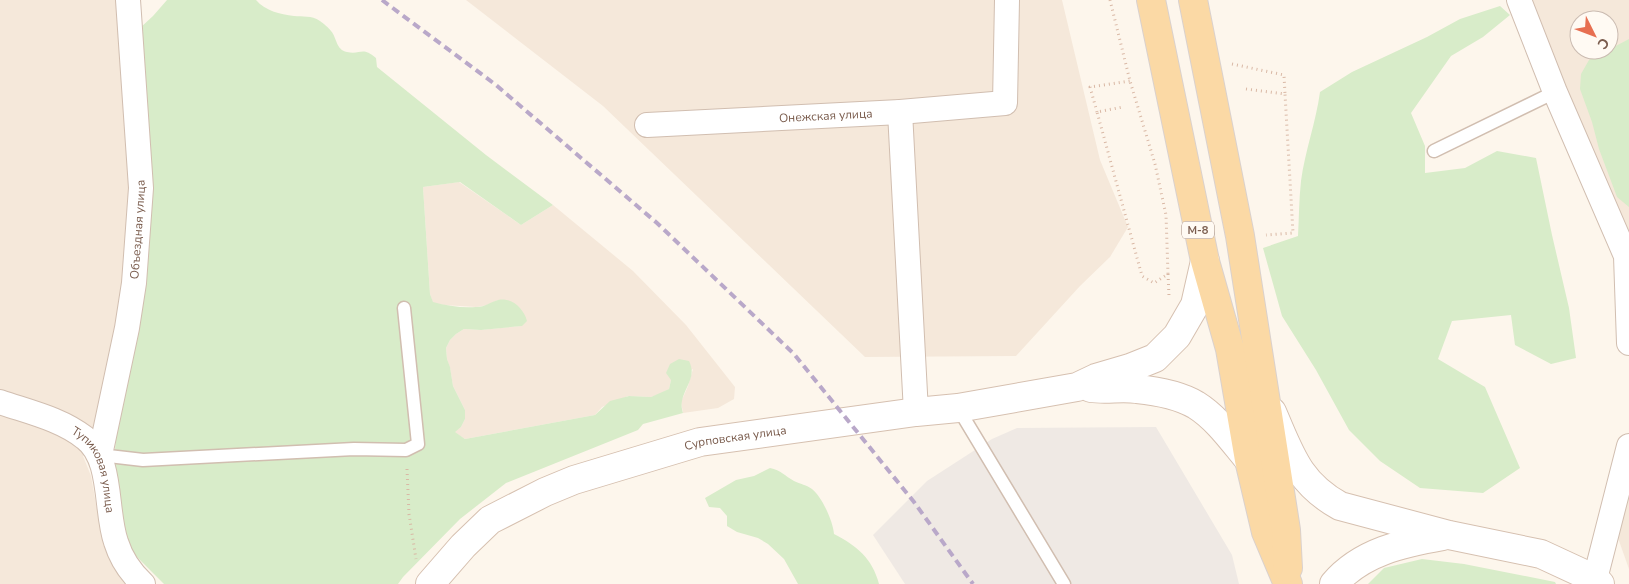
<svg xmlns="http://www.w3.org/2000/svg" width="1629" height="584" viewBox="0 0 1629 584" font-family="'Nunito Sans',sans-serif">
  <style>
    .residential { fill: #f5e8da; fill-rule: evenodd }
    .industrial { fill: #efe9e4 }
    .green { fill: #d8ecc9 }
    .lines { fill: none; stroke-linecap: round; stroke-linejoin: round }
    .lane-casing { stroke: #d1beb0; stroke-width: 15 }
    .street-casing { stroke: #d1beb0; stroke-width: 26 }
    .secondary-casing { stroke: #d6c0b0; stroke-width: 30 }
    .primary-casing { stroke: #dad1cd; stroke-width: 30 }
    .path { stroke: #d9b8a5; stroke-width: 3; stroke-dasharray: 1 4; stroke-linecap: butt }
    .lane { stroke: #fff; stroke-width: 12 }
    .street { stroke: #fff; stroke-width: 24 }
    .secondary { stroke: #fff; stroke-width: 28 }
    .primary { stroke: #fbd9a5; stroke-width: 28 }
    .rail { stroke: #b9a8c9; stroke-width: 4; stroke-dasharray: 8 5; stroke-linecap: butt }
    .labels { text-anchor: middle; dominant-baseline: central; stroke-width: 4; stroke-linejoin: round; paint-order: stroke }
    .shield { fill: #fffaf3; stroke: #a28b7f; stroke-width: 1 }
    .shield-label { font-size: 11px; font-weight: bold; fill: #7a5c4d }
    .street-label { font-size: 12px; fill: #7a5c4d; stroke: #fffaf3 }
  </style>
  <rect width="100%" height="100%" fill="#fdf6ec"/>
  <g class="residential">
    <polygon points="0,0 118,0 131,187 126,281 95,434 83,456 91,476 101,532 115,564 130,584 0,584"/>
    <polygon points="466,0 1062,0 1100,160 1128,227 1110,257 1080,286 1016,356 865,357 603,106"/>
    <path d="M1528 0H1629V243ZM1579 20H1609V50H1579Z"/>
    <polygon points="459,182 521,225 553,205 633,271 686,325 735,387 734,399 718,408 683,413 681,402 688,386 693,369 671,380 669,389 660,394 651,397 628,396 602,407 595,415 465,439 454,432 461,427 465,419 465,410 453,386 450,368 447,359 446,348 450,340 456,334 464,329 481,330 521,326 498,300 488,305 476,307 444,305 433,303 430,294 423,187"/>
    <polygon points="1629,474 1629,569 1618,538 1626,481"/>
  </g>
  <polygon class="industrial" points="1156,427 1232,555 1239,584 905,584 873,535 927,481 992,439 1017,428"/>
  <g class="green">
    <path d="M167 0H256C265 11 280 14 294 16 303 17 311 15 320 21 323 23 329 28 331 31 337 38 336 50 347 52 361 55 362 46 376 58L377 67 486 155 553 205 521 225 460 182 423 187 430 294 433 302C447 306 462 308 476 307 486 307 490 302 498 300 512 297 524 309 527 321L522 326 481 330 464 329 456 334 450 340 446 348 447 359 450 367 453 386 465 410V419L461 427 455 432 465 439 595 415 610 401 629 396 651 397 669 389 671 380 666 373 670 364 679 359 689 361C697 377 685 386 682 401 681 405 682 410 683 413L643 424 638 430 506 483 460 519 403 577 398 584H164L133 553 125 532 113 484 140 28 153 16Z"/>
    <path d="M1500 6 1510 15 1483 37 1451 56 1411 113 1425 146V173L1465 168 1497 151 1536 158 1552 235 1569 308 1576 358 1551 364 1515 345 1511 315 1452 321 1438 359 1485 387 1520 468 1483 493 1420 488 1380 461 1349 430 1316 370 1282 316 1263 248 1298 236C1299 217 1299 199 1301 181 1305 151 1316 122 1320 92L1352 72 1427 37 1460 19Z"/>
    <polygon points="1629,39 1629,207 1617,197 1599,149 1592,122 1580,89 1581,74 1589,60"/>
    <path d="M770 468C781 470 785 476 794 481 800 484 807 485 812 489 822 497 833 521 834 534 857 546 872 558 879 584H798L784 559 768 544 758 538 737 532 727 526V516L720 508 709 507 705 498 736 480 754 476Z"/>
    <polygon points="1422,559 1464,564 1555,582 1556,584 1368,584 1384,568"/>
  </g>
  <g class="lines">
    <defs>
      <g id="lane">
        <polyline points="1434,151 1555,92"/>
        <polyline points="958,408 1064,584"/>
        <polyline points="100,455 143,460 354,449 406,450 418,444 404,308"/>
      </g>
      <g id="street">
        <polyline points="1519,0 1555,92 1626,256 1629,343"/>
        <polyline points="900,112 916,412"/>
        <path id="s1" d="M647 125 900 112 1005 103 1007 0"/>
        <path id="s2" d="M0 402C29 412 61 419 85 438 113 459 105 511 116 542 121 558 131 573 143 584"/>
        <path id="s3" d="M100 455 127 328 134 283 141 188 128 0"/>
        <polyline points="1595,579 1629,446"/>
      </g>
      <g id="secondary">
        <path d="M1091 388C1106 390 1122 387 1137 389 1157 391 1179 395 1196 405 1217 418 1233 441 1249 460"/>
        <path d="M1272 412C1290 453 1298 483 1340 506L1449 535 1541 554 1595 579 1600 584"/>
        <path id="s4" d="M430 584 463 546 490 520 545 492 574 480 700 442 916 412 958 408 1077 387 1096 378 1130 368 1155 358 1177 336 1195 305 1205 261"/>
        <path d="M1334 584C1361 552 1403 543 1443 536"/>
      </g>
      <g id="primary">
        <polyline points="1151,0 1205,261 1230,349 1249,460 1266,532 1288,584"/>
        <polyline points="1193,0 1240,236 1286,530 1288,568"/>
      </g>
    </defs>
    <use href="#lane" class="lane-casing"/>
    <use href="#street" class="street-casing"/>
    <use href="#secondary" class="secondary-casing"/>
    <use href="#primary" class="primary-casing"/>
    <g class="path">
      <polyline points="1110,0 1130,81 1155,164 1166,215 1168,274 1154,283 1142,276 1097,112 1123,107"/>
      <polyline points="1232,64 1284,75 1285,94"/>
      <polyline points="1246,89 1285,94 1293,233 1266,235"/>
      <polyline points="1097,112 1090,87 1130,81"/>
      <polyline points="1168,274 1169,296"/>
      <polyline points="407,469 409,514 416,559"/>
    </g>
    <use href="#lane" class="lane"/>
    <use href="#street" class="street"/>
    <use href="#secondary" class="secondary"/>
    <use href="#primary" class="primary"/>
    <polyline class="rail" points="382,0 496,85 657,223 794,354 914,502 973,584"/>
  </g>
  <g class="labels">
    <rect class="shield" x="1182" y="221.5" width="32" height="17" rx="4"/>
    <g class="shield-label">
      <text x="1198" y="230">М-8</text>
    </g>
    <g class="street-label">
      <text stroke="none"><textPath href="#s1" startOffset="179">Онежская улица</textPath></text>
      <text stroke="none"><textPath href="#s3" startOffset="229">Объездная улица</textPath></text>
      <text stroke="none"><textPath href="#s4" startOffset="348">Сурповская улица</textPath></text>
      <text stroke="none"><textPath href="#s2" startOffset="126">Тупиковая улица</textPath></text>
    </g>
  </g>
  <g transform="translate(1594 35) rotate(132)"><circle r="24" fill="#fffaf3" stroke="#cabbb1"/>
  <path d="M0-4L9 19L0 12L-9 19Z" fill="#e76f51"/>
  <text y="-8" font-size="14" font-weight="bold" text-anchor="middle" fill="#7a5c4d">С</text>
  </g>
</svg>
